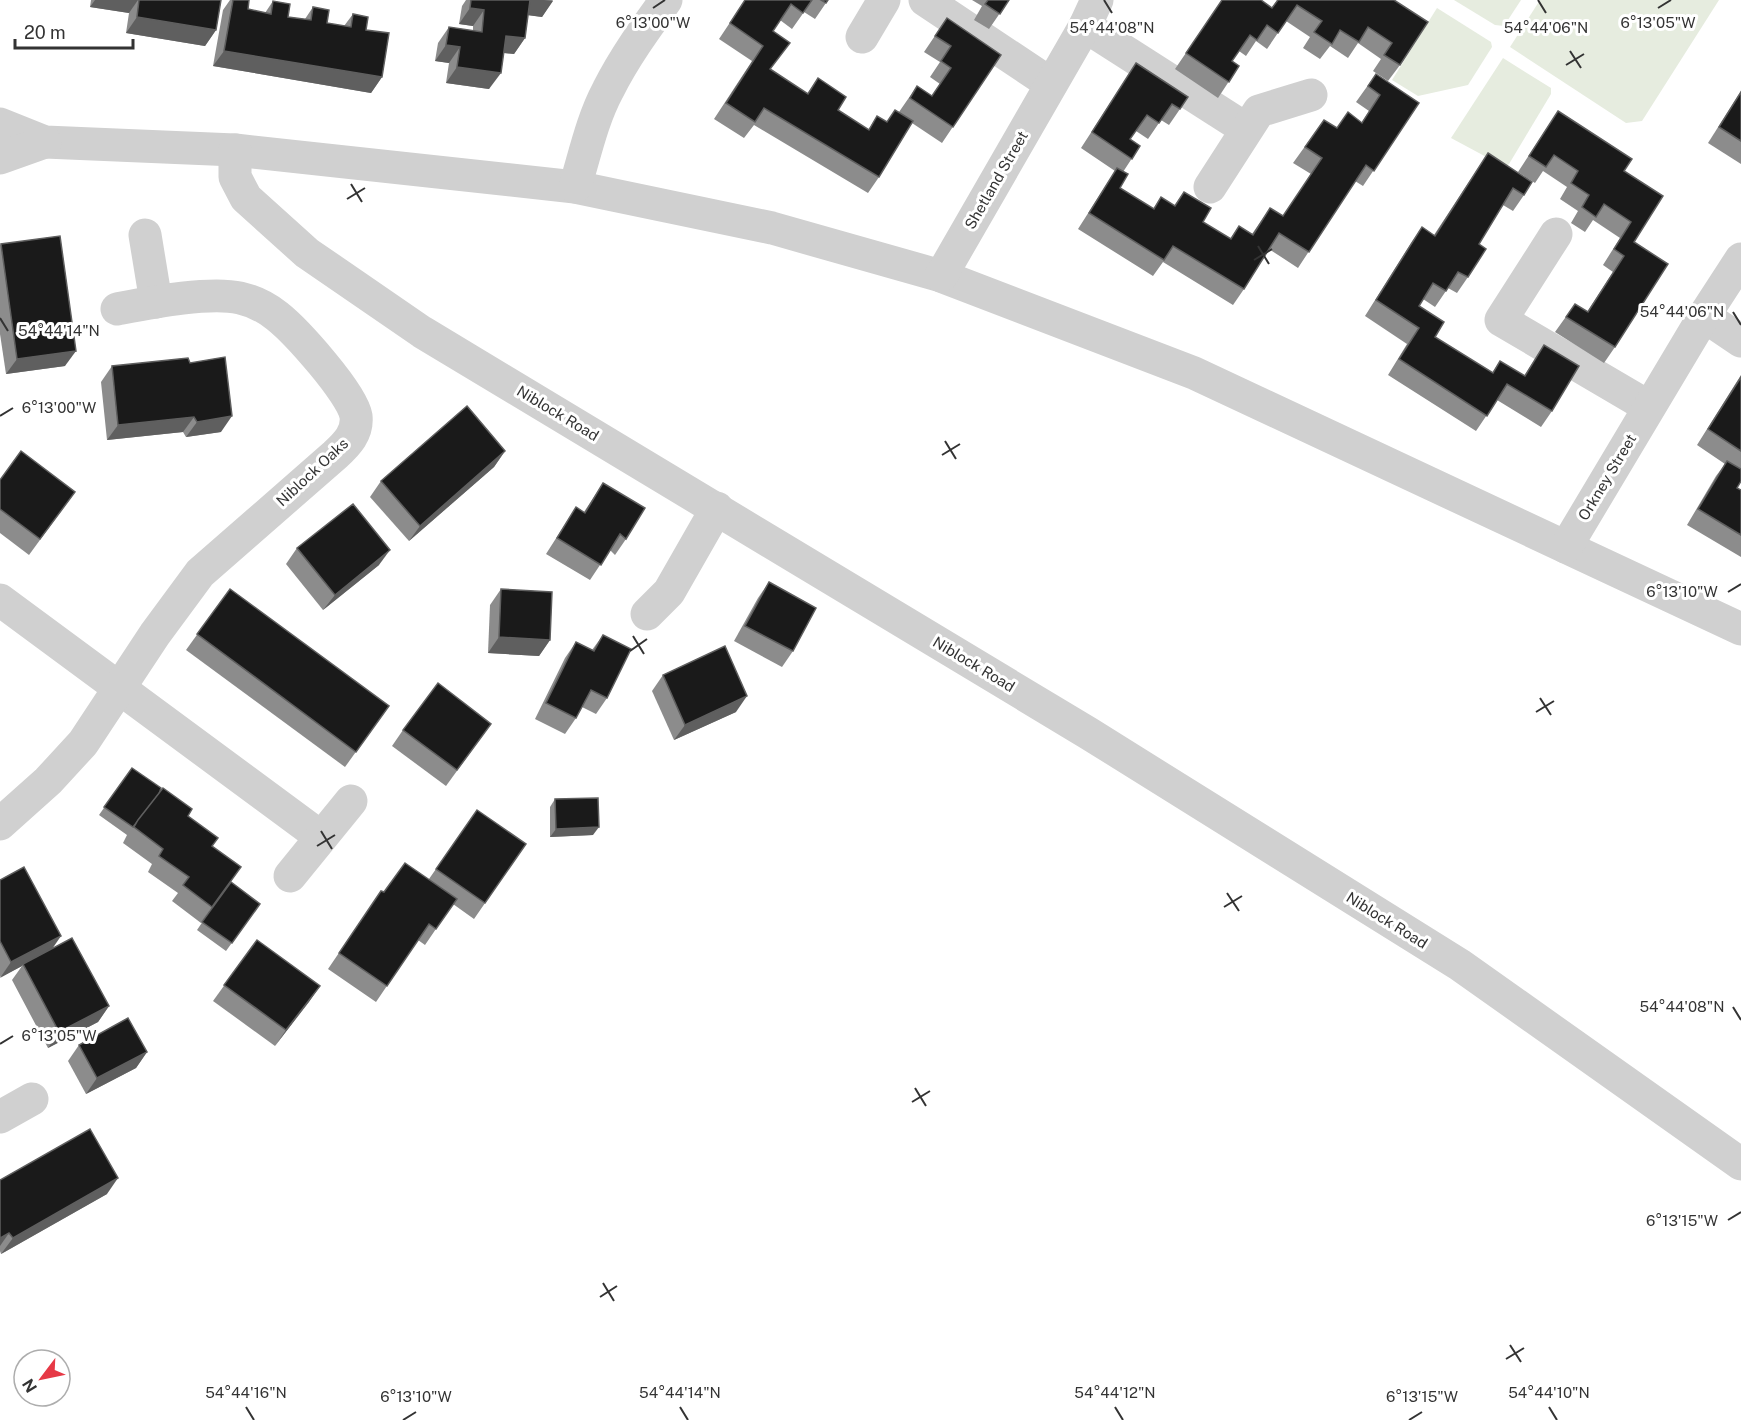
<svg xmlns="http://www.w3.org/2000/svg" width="1741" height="1420" viewBox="0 0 1741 1420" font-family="'Public Sans',sans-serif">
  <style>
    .green { fill: #e6ecdf }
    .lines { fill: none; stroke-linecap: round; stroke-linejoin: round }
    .minor { stroke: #d0d0d0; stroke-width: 33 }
    .wall { fill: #8c8c8c }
    .shaded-wall { fill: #5f5f5f }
    .building { fill: #1a1a1a; stroke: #5f5f5f; stroke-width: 1.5 }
    .ticks { fill: none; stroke: #333; stroke-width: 2 }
    .labels { text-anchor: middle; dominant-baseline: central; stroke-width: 6; stroke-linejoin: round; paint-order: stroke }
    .street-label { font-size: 15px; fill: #333; stroke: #fff }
    .ticks-label { font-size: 15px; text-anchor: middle; fill: #333; stroke: #fff; stroke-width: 6; stroke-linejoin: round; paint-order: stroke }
  </style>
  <rect width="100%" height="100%" fill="#fff"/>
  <g class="green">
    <polygon points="1454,0 1521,0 1504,26 1495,25"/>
    <polygon points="1540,0 1719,0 1642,121 1626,123 1510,47"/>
    <polygon points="1437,8 1491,42 1492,47 1468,85 1418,96 1392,80"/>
    <polygon points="1503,58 1551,88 1551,94 1509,164 1505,167 1451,138"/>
  </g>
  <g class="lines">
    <g class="minor">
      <polyline points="925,0 1051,84"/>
      <polyline points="1085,26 1246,129"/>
      <polyline points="862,37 884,0"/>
      <polyline points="0,124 45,142 235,150 575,187 772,228 941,276 1194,373 1741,629"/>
      <polyline points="235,150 235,177 246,198 307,253 422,332 1088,733 1460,965 1741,1164"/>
      <polyline points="0,158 45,142"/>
      <path d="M575 187C585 154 592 120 608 90 624 58 645 29 666 0"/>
      <polyline points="1210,187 1259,111 1311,95"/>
      <polyline points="1556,234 1501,320 1649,407"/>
      <polyline points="145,235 156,302"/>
      <polyline points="941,276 1085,26 1097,0"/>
      <polyline points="1704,316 1741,341"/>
      <polyline points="1566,547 1704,316 1741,259"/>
      <polyline points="0,600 321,837"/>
      <polyline points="647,614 669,592 717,508"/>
      <path d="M0 824 48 781 83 743 155 634 200 573 335 455C347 444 358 433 356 416 352 393 296 331 277 316 267 308 253 301 240 298 209 291 149 303 117 309"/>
      <polyline points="290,876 351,801"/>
      <polyline points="0,1117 32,1099"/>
    </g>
  </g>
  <g class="wall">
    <polygon points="91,0 221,0 216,30 205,46 126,33 129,13 90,7"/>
    <polygon points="230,0 249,0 248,9 265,13 273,1 288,17 305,19 313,7 327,23 344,26 353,14 366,30 382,77 371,93 213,66 223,10"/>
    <polygon points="466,0 553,0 542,17 528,15 525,38 514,54 503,53 489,89 446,83 449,63 435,61 438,43 449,27 473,31 473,26 459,24 462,6"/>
    <polygon points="745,0 828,0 815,19 804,12 792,29 780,20 773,31 771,70 807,94 818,78 838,110 868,130 877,116 887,122 895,110 899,112 917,86 932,96 940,84 930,77 940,62 924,52 947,18 1001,55 942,143 912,123 879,177 868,193 754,125 744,138 714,119 752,61 719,39"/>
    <polygon points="972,0 1009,0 989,29 974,20 982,6"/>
    <polygon points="1222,0 1272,8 1277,0 1394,0 1400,65 1388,81 1373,71 1381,59 1358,43 1348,58 1330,46 1320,59 1303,48 1310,37 1286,21 1267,49 1256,41 1246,56 1239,51 1232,61 1239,66 1218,98 1175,69"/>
    <polygon points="1136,63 1180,109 1169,125 1161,120 1148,139 1136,131 1130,139 1140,146 1123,172 1120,188 1153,209 1161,197 1174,206 1184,192 1203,222 1230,239 1239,226 1252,234 1270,208 1283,216 1311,174 1293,163 1324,120 1337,128 1362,122 1369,111 1356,102 1376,74 1419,103 1363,186 1355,181 1298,268 1269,249 1244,289 1233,305 1163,262 1153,276 1078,229 1115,171 1081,148"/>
    <polygon points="1741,91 1741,164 1708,143"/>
    <polygon points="1558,111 1624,171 1634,242 1615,347 1604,363 1555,332 1575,304 1587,312 1613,272 1603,265 1620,238 1593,220 1585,232 1571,223 1578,211 1560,199 1567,187 1543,171 1535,183 1518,172"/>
    <polygon points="1488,153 1524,195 1513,211 1503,205 1479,244 1468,277 1457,293 1448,288 1435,307 1423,299 1419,306 1435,337 1492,373 1500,361 1524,376 1544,345 1552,411 1541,427 1497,400 1476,431 1388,375 1407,344 1365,316 1411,243 1422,227 1434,235"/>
    <polygon points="1,244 65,366 6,374 0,334 0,245"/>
    <polygon points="190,363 221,432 186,437 183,432 107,440 101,382 112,366"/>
    <polygon points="1741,375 1741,481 1737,488 1741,490 1741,557 1687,525 1716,476 1725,464 1697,445"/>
    <polygon points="505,451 494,467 409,541 370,497 381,481"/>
    <polygon points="0,480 75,492 29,555 0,533"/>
    <polygon points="603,483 626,539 615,555 610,550 590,580 546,554 576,507 584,512"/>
    <polygon points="297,548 379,565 323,610 286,564"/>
    <polygon points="769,582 793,651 782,667 734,641 758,598"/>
    <polygon points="230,589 389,706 345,767 186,650"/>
    <polygon points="501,589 550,640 539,656 488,653 490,605"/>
    <polygon points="603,635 607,698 596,714 582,707 576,718 565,734 535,719 565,658 576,642 592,650"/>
    <polygon points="663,675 736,712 674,740 652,691"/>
    <polygon points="491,724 446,786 392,746 403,730"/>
    <polygon points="132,768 159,794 188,816 212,846 231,882 260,904 226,951 197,930 218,899 201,923 172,901 178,893 148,872 152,864 123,843 127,835 99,815"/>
    <polygon points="555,799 593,835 550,837 550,807"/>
    <polygon points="477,810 526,844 474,919 453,904 425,945 418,940 376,1002 328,969 381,891 384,892 429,879"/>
    <polygon points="0,880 52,949 109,1006 98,1022 48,1048 12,980 22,966 0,977"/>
    <polygon points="257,940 320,986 275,1046 213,1001"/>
    <polygon points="79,1045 147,1052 136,1068 86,1094 68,1061"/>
    <polygon points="0,1180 107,1194 1,1254 0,1251"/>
  </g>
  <g class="shaded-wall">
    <polygon points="95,0 138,0 129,13 90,7"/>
    <polygon points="529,0 544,0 553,1 542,17 519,14"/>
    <polygon points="470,8 484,10 473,26 459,24"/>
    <polygon points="137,17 216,30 205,46 126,33"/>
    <polygon points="506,36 525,38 514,54 495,52"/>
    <polygon points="446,45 460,47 449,63 435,61"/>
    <polygon points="224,51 382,77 371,93 213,66"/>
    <polygon points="457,67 501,73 489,89 446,83"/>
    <polygon points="76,351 65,366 6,374 17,359"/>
    <polygon points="232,416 221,432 186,437 197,422"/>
    <polygon points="194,417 183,432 107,440 118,425"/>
    <polygon points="505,451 494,467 409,541 420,526"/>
    <polygon points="390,550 379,565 323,610 335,595"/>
    <polygon points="499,637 550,640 539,656 488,653"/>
    <polygon points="747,696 736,712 674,740 685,725"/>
    <polygon points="599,827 593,835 550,837 556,829"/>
    <polygon points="61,936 50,952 23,964 22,966 0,978 11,962"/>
    <polygon points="320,986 309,1002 275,1046 286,1030"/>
    <polygon points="109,1006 98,1022 48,1048 59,1032"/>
    <polygon points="147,1052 136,1068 86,1094 97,1078"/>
    <polygon points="118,1178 107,1194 1,1254 13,1238"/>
    <polygon points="9,1233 0,1246 0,1238"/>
  </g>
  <g class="building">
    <polygon points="139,0 221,0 216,30 137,17"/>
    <polygon points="233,0 249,0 248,9 271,14 273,1 290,4 288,17 311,20 313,7 329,10 327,23 351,27 353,14 368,17 366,30 389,33 382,77 224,51"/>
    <polygon points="471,0 530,0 525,38 506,36 501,73 457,67 460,47 446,45 449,27 482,32 484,10 470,8"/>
    <polygon points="745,0 812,0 803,13 791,4 773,31 790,43 770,69 808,94 818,78 846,97 838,110 869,130 877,116 887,122 895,110 913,121 879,177 764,108 755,122 726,103 763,46 730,23"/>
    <polygon points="821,0 828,0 826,3"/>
    <polygon points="988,0 1009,0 1000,14 985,4"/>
    <polygon points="1222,0 1261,0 1272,8 1278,0 1394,0 1428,22 1400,65 1384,55 1392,43 1368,27 1359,42 1340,30 1332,44 1314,32 1322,21 1297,5 1278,33 1267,25 1257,40 1250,35 1232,61 1239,66 1229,82 1186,53"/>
    <polygon points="947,18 1001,55 953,127 910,98 917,86 932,96 951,68 941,61 951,46 935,36"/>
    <polygon points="1136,63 1188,97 1180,109 1172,104 1159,123 1147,115 1130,139 1140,146 1132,159 1092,132"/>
    <polygon points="1376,74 1419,103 1374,171 1366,165 1309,252 1279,233 1244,289 1173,246 1164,260 1089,213 1117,168 1128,174 1120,188 1154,209 1161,197 1175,206 1184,192 1211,208 1203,222 1231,239 1239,226 1253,235 1270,208 1283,216 1322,158 1305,147 1324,120 1337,128 1348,112 1362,123 1380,95 1368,86"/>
    <polygon points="1741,92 1741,141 1719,127"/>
    <polygon points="1558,111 1632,159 1624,171 1663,196 1634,242 1668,264 1615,347 1566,317 1575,304 1588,312 1624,256 1614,249 1631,222 1604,204 1596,217 1582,207 1589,195 1571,183 1578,171 1554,155 1546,167 1529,156"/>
    <polygon points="1488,153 1532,182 1524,195 1513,188 1479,244 1486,249 1468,277 1458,272 1446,291 1433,283 1419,306 1444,322 1435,337 1493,373 1500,361 1525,376 1544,345 1579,366 1552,411 1507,384 1487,416 1399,359 1419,328 1376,300 1422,227 1435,236"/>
    <polygon points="60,236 76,351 17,359 1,244"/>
    <polygon points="225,357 232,416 197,422 194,417 118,425 112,366 188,358 190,363"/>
    <polygon points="1741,377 1741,451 1708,429"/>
    <polygon points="467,406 505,451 420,526 381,481"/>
    <polygon points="21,451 75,492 40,539 0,509 0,480"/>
    <polygon points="1727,461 1741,469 1741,481 1737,488 1741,490 1741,535 1698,509"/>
    <polygon points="603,483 645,508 626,539 620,534 601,565 557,538 576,507 585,513"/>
    <polygon points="353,504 390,550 335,595 297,548"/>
    <polygon points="769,582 816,608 793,651 745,626"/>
    <polygon points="230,589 389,706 356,752 197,634"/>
    <polygon points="501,589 552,592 550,640 499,637"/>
    <polygon points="603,635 631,649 607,698 591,690 576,718 546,703 576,642 594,651"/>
    <polygon points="725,646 747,696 685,725 663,675"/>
    <polygon points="438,683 491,724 457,770 403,730"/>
    <polygon points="132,768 161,788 159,794 133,827 104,807"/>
    <polygon points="163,788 192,809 188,816 218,838 212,846 241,867 212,907 183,885 189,877 159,856 163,849 134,827 138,820"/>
    <polygon points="598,798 599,827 556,829 555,799"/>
    <polygon points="477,810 526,844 485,903 436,869"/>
    <polygon points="405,863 457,899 436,929 429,924 387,986 339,953 381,891 384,892"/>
    <polygon points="24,867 61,936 11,962 0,941 0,880"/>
    <polygon points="231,882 260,904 232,943 202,922"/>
    <polygon points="72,938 109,1006 59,1032 23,964"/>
    <polygon points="257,940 320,986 286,1030 224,985"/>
    <polygon points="128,1018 147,1052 97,1078 79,1045"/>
    <polygon points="90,1129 118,1178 13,1238 9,1233 0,1238 0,1180"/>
  </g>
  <path class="ticks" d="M1104 0 1112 13M1538 0 1546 13M653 8 665 0M1658 8 1671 0M1570 51 1581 68M1566 65 1584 54M351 184 362 202M347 199 365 188M1258 246 1269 264M1254 260 1272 249M1733 312 1741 325M0 318 8 331M0 416 13 408M945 441 956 459M942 455 960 444M1728 592 1741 584M633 636 644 654M630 651 647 639M1540 698 1551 715M1536 712 1554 701M321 831 332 849M317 846 335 835M1227 893 1239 911M1224 907 1242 896M1733 1007 1741 1020M0 1044 13 1036M915 1088 926 1106M912 1102 930 1091M1728 1220 1741 1212M603 1283 614 1301M600 1297 617 1286M1510 1345 1521 1362M1506 1359 1524 1348M246 1407 254 1420M680 1407 688 1420M1115 1407 1123 1420M1549 1407 1557 1420M403 1420 416 1412M1409 1420 1422 1412"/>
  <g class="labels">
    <g class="street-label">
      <text transform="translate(996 180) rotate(-60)">Shetland Street</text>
      <text transform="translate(558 413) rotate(31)">Niblock Road</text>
      <text transform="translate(312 472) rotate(-43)">Niblock Oaks</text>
      <text transform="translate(1607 477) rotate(-59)">Orkney Street</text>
      <text transform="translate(974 664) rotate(31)">Niblock Road</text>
      <text transform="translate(1387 920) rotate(32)">Niblock Road</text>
    </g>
  </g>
  <g class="ticks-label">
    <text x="653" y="28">6°13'00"W</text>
    <text x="1658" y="28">6°13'05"W</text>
    <text x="1112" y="33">54°44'08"N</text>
    <text x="1546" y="33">54°44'06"N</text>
    <text x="1682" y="317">54°44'06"N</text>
    <text x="59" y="336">54°44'14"N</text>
    <text x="59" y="413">6°13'00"W</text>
    <text x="1682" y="597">6°13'10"W</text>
    <text x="1682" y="1012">54°44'08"N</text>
    <text x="59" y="1041">6°13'05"W</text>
    <text x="1682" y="1226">6°13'15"W</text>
    <text x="246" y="1398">54°44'16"N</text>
    <text x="680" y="1398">54°44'14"N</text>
    <text x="1115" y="1398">54°44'12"N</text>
    <text x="1549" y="1398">54°44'10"N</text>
    <text x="416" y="1402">6°13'10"W</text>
    <text x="1422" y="1402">6°13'15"W</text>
  </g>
  <g transform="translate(42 1378) rotate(238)"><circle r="28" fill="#ffffff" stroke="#adadad" stroke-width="1.5"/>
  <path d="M0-4.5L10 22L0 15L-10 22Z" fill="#e63946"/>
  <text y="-9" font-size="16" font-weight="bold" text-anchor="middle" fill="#333333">N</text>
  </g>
  <path d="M15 39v9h118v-9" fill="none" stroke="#333333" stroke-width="3"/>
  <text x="24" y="39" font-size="18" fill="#333333" stroke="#ffffff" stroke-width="4.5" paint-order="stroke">20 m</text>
</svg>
